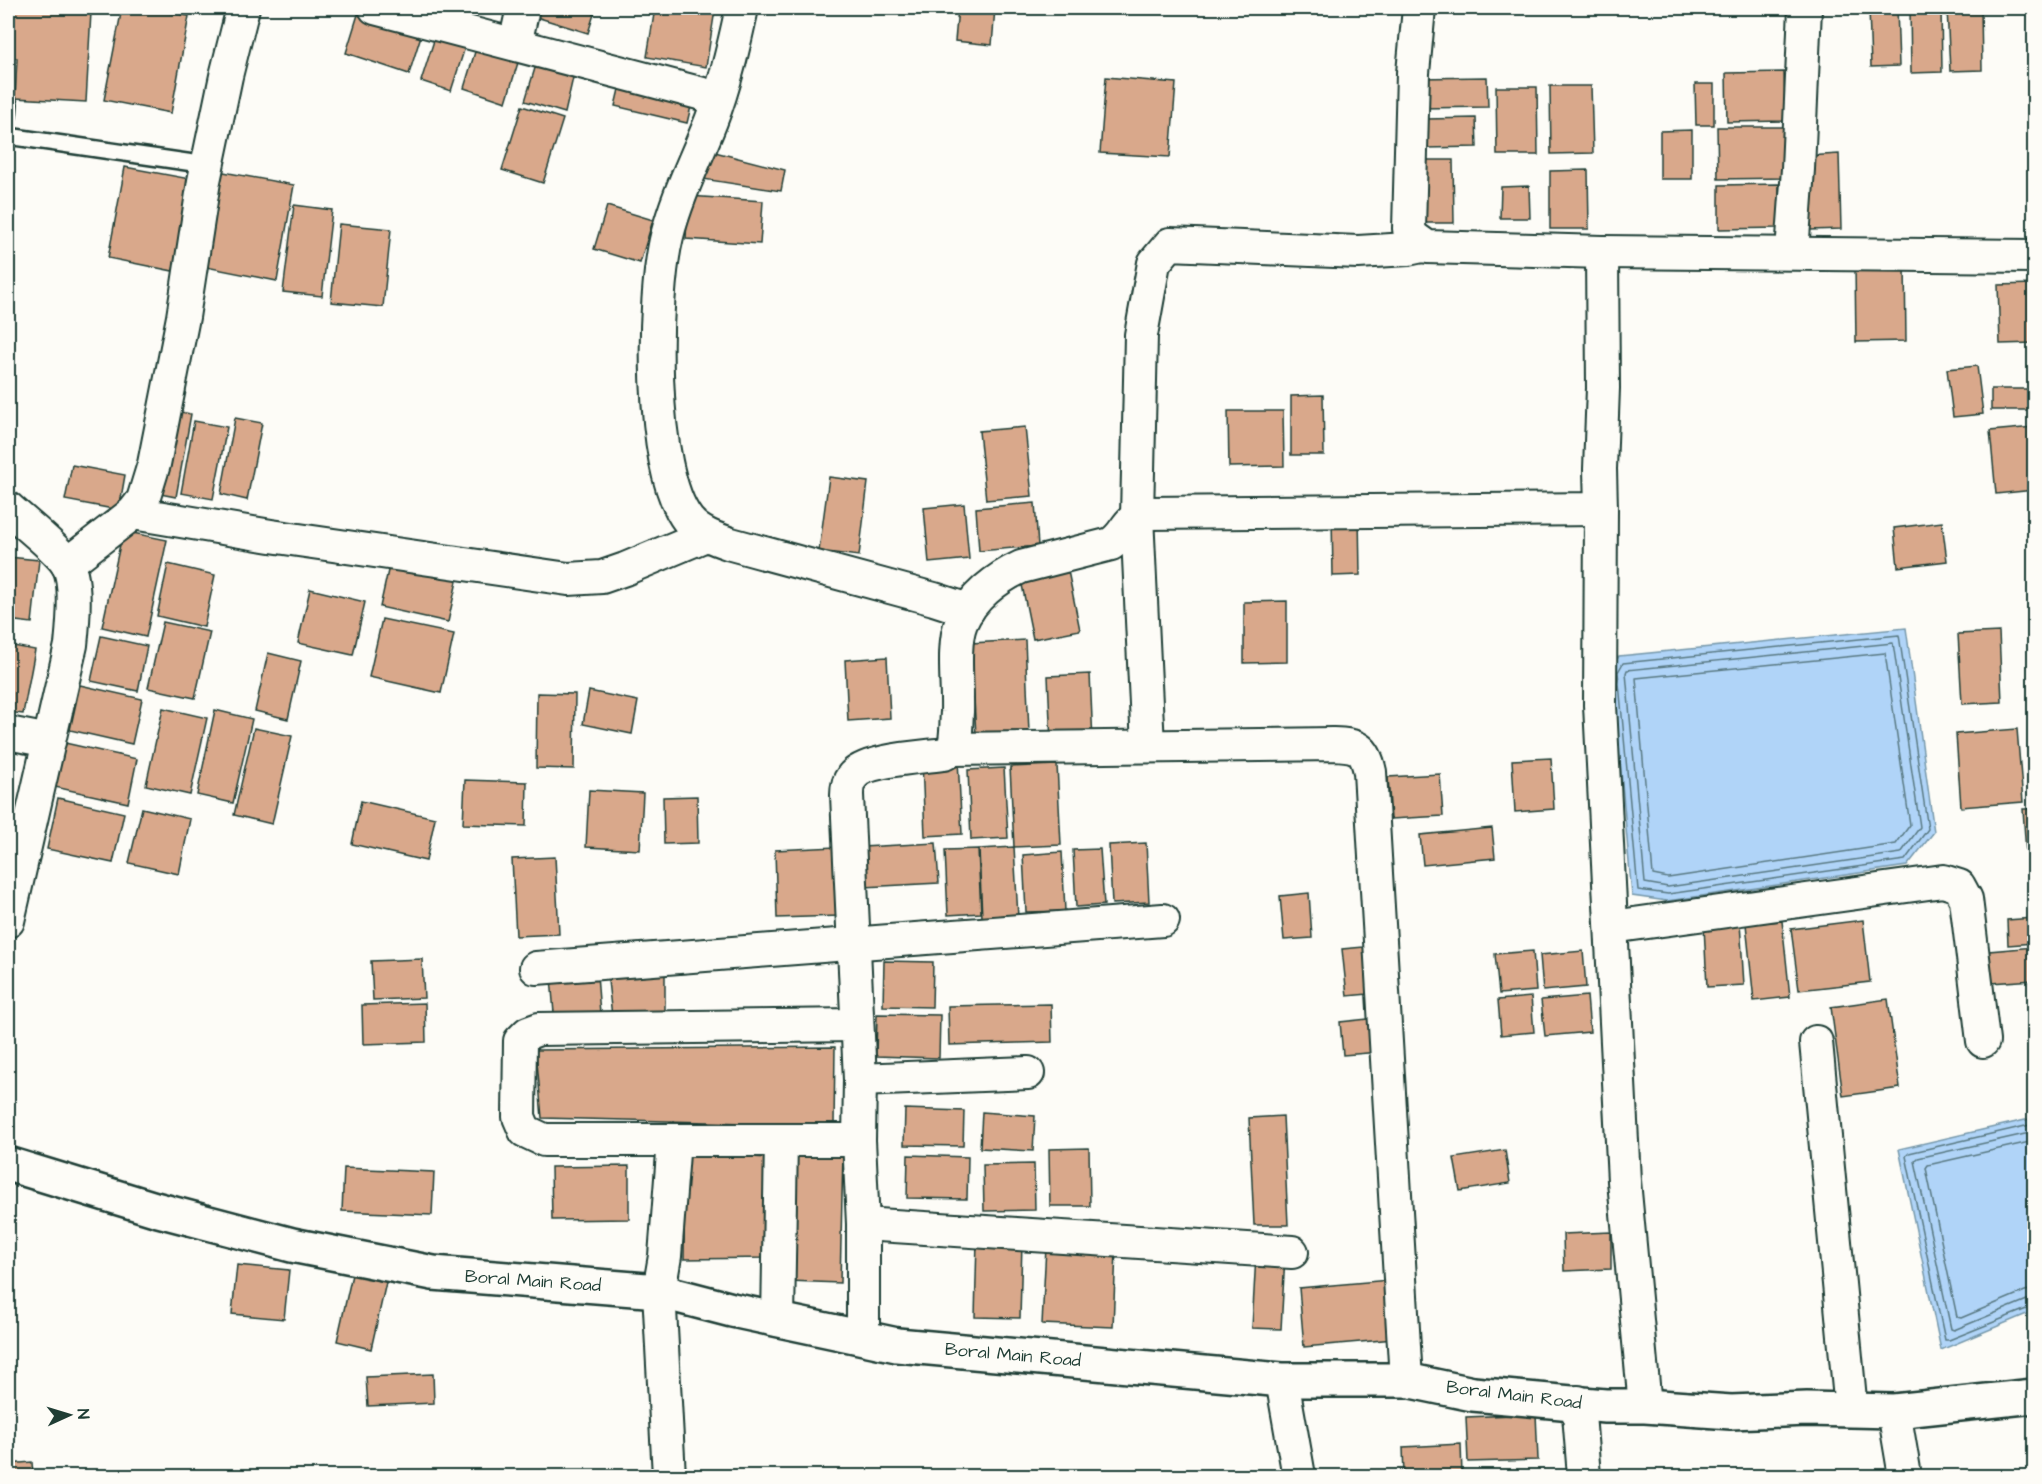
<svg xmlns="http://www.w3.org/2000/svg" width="2042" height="1484" viewBox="0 0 2042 1484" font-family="'Architects Daughter',sans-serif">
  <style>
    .water { fill: #b0d4f8; stroke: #7698aa; stroke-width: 1.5 }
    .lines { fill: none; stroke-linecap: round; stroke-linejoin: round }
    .shore { stroke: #597982; stroke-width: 1.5 }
    .building { fill: #d9a88b; stroke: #1f3d34; stroke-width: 1.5 }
    .lane-casing { stroke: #1f3d34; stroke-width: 20 }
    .street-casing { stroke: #1f3d34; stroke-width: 36 }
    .secondary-casing { stroke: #1f3d34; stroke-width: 38 }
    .lane { stroke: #fdfcf7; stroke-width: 15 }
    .street { stroke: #fdfcf7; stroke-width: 32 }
    .secondary { stroke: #fdfcf7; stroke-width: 33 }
    .labels { text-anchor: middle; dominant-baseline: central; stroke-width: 4.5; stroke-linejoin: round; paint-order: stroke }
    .street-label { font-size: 18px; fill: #1f3d34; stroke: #fdfcf7 }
  </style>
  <rect width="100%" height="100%" fill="#fdfcf7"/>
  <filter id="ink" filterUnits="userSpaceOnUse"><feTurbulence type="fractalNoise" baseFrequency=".0167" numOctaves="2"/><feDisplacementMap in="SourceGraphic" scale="12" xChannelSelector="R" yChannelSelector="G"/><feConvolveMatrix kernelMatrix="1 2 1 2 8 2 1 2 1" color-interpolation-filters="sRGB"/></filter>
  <g filter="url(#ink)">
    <g class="water">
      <polygon points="1906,628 1934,832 1907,866 1667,901 1632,896 1612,670 1619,656"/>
      <polygon points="2034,1118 2034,1311 1941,1350 1899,1149"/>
    </g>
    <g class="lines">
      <g class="shore">
        <polygon points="1899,635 1928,829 1905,860 1668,894 1638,890 1618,672 1623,663"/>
        <polygon points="1893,643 1920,827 1901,853 1668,887 1645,883 1626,673 1627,670"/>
        <polygon points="1885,653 1910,825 1896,844 1668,878 1653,875 1636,678"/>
        <polyline points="2034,1124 1909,1153 1906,1156 1945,1340 1949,1340 2034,1306"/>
        <polyline points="2034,1132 1918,1158 1915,1161 1951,1329 1954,1330 2027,1300 2034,1298"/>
        <polyline points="2034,1141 1928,1165 1926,1168 1957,1317 1961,1318 2025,1291 2034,1289"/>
      </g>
    </g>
    <g class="building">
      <polygon points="8,8 91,12 86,102 15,98 17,58 8,58"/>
      <polygon points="122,8 143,8 189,16 171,113 104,100"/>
      <polygon points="360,8 424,26 409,74 346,53"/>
      <polygon points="482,8 516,8 513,18"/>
      <polygon points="536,8 596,8 588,33 533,16"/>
      <polygon points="655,8 700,8 715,10 706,67 647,57"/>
      <polygon points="958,8 995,8 992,45 955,41"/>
      <polygon points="1869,8 1897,8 1899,66 1871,67"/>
      <polygon points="1910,8 1941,8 1942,72 1911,73"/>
      <polygon points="1947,8 1981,8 1982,70 1950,71"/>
      <polygon points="438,28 468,38 451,91 421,81"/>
      <polygon points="478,42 520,56 506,102 464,88"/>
      <polygon points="539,55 575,69 565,113 525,101"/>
      <polygon points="1784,72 1785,121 1727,122 1726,73"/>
      <polygon points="1106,77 1176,83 1170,157 1100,153"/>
      <polygon points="1487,77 1488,107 1420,108 1419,78"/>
      <polygon points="621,81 693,98 687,123 615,106"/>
      <polygon points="1695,84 1714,84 1714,125 1696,125"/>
      <polygon points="1550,86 1591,86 1593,153 1551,154"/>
      <polygon points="1496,87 1537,87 1538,155 1497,155"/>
      <polygon points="522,106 563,119 543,183 502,170"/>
      <polygon points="1476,118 1477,147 1426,148 1426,119"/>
      <polygon points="1717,127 1786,127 1787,178 1718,179"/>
      <polygon points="1692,130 1692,179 1660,179 1660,131"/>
      <polygon points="711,151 785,170 781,191 703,179"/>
      <polygon points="1839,154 1841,229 1810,230 1808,156"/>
      <polygon points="1424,160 1453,160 1454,223 1425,223"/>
      <polygon points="125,167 190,179 173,271 108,258"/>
      <polygon points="1588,170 1589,229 1550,229 1550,171"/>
      <polygon points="218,171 294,185 277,281 201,266"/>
      <polygon points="1779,184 1779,228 1719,229 1719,185"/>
      <polygon points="1529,186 1530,218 1500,218 1501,187"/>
      <polygon points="688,196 763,201 760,244 686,239"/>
      <polygon points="294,205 332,210 322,296 283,292"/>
      <polygon points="607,206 653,220 640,263 594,249"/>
      <polygon points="339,224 391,229 383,307 331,302"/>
      <polygon points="1905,264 1906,341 1856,342 1855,265"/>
      <polygon points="2034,284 2034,343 2000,344 1998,285"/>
      <polygon points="1977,366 1983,414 1953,417 1947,369"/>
      <rect x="1991" y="389" width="43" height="21"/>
      <polygon points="1323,395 1324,455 1291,455 1291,396"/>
      <polygon points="171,410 191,414 176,497 155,493"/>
      <polygon points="1228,411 1283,411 1284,466 1229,467"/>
      <polygon points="235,418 262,423 247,500 221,494"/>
      <polygon points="194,421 227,427 213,499 181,493"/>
      <polygon points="1025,427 1032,496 986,500 979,431"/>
      <polygon points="2034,427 2034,490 1996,494 1990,431"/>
      <polygon points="72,465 125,475 119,510 65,500"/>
      <polygon points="829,477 868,482 859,556 819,551"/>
      <polygon points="1035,503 1038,546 979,551 976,508"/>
      <polygon points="964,504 969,559 929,563 924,508"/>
      <polygon points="1332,515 1359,515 1360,575 1333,576"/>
      <polygon points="1942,522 1947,561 1898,567 1894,528"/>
      <polygon points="123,531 167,540 146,637 102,627"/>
      <polygon points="8,557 39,560 32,623 8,620"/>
      <polygon points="391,557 459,572 448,622 380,607"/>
      <polygon points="1066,561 1080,630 1033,639 1019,570"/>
      <polygon points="168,564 215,575 204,627 157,616"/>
      <polygon points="310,589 365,602 353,655 298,643"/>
      <polygon points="1287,601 1287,662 1244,663 1244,602"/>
      <polygon points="382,619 454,634 441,693 369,677"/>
      <polygon points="163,622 210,632 195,698 148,688"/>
      <polygon points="1999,632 2002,702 1962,704 1958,634"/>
      <polygon points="101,636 147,646 138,691 91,681"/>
      <polygon points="1025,640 1029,733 976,736 971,643"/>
      <polygon points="8,645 35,650 23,714 8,712"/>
      <polygon points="268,653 301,661 288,719 255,711"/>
      <polygon points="887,657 890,718 848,721 845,660"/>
      <polygon points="1090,674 1093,742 1051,744 1048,676"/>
      <polygon points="80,685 142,699 132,744 70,730"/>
      <polygon points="589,691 638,701 632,734 583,724"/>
      <polygon points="537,693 575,694 574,769 536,768"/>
      <polygon points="163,708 207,718 190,795 146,785"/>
      <polygon points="215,710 252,719 233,803 197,795"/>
      <polygon points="254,728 292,736 272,824 234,815"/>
      <polygon points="2017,729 2023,802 1961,807 1956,734"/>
      <polygon points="65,743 137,759 128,803 55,787"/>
      <polygon points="1551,758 1554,809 1515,812 1512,760"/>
      <polygon points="958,760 962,834 925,836 922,762"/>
      <polygon points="1057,765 1061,845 1014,847 1010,767"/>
      <polygon points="1004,768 1008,838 971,840 968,770"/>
      <polygon points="1440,774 1443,816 1391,819 1388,777"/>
      <polygon points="465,780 527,782 526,826 463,824"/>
      <polygon points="589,790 643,793 640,850 586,847"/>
      <polygon points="697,796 698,843 664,844 663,797"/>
      <polygon points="58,798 124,813 113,863 47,849"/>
      <polygon points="361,801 435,818 426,861 352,844"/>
      <polygon points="142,808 190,819 179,874 129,863"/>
      <polygon points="2023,809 2034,809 2034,911 2030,912"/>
      <polygon points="1492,828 1495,858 1423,865 1420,835"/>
      <polygon points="936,843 939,883 864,887 862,847"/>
      <polygon points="1146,843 1149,902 1112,904 1109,845"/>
      <polygon points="836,847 839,916 777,918 775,850"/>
      <polygon points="1014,847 1018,917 982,918 979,849"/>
      <polygon points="978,849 981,913 948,915 945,850"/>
      <polygon points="1100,849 1104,905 1076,907 1073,850"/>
      <polygon points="1062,852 1065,911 1026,912 1023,855"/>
      <polygon points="555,857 559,934 516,936 512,859"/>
      <polygon points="1309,893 1312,938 1284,940 1280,896"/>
      <polygon points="2034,918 2034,943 2008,945 2007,920"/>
      <polygon points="1863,920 1870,982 1799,990 1791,929"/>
      <polygon points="1782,921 1790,997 1754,1001 1746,924"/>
      <polygon points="1740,923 1744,985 1707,987 1704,926"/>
      <polygon points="1375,946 1379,993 1347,996 1342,949"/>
      <polygon points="2034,947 2034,980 1991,983 1989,951"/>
      <polygon points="1533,951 1536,991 1499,994 1495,954"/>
      <polygon points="1583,951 1586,987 1543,991 1540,955"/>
      <polygon points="422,959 424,998 373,1000 371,961"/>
      <polygon points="884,961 933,962 932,1007 883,1006"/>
      <polygon points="665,971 665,1014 612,1016 607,972"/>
      <polygon points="597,975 600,1014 554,1013 551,978"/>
      <polygon points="1587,996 1590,1032 1545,1036 1541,1000"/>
      <polygon points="1531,997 1534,1032 1501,1035 1498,1000"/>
      <polygon points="1888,999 1900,1088 1843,1096 1831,1007"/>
      <polygon points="425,1003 426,1042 363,1044 362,1005"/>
      <polygon points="1051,1004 1052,1042 949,1045 948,1006"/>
      <polygon points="877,1014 940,1015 939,1058 876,1056"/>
      <polygon points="1377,1018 1380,1052 1343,1055 1340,1022"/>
      <polygon points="835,1047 834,1125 542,1118 536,1050"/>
      <polygon points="905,1109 964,1111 963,1146 904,1145"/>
      <polygon points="982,1112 1035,1116 1033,1151 980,1148"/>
      <polygon points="1283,1116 1288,1225 1254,1225 1249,1118"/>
      <polygon points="1089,1148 1090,1206 1050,1206 1049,1149"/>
      <polygon points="1505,1150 1510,1183 1460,1191 1454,1158"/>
      <polygon points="792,1151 843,1152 840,1283 789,1281"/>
      <polygon points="685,1153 768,1158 767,1258 684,1259"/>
      <polygon points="908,1155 968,1157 967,1199 907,1198"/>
      <polygon points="1034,1164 1035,1210 984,1211 983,1165"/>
      <polygon points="629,1166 629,1219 552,1220 551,1167"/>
      <polygon points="344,1168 434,1172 432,1215 342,1211"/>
      <polygon points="1611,1232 1611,1269 1564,1271 1563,1234"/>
      <polygon points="977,1241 1022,1242 1020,1318 975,1317"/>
      <polygon points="1046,1247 1116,1250 1113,1327 1042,1324"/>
      <polygon points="1256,1255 1285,1256 1281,1329 1252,1328"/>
      <polygon points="237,1265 289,1270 284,1319 232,1314"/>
      <polygon points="353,1270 387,1278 371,1349 337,1341"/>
      <polygon points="1389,1280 1394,1339 1304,1347 1299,1288"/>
      <polygon points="433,1374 434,1403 368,1406 366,1377"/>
      <polygon points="1536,1414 1538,1460 1468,1462 1466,1417"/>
      <polygon points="1461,1444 1462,1476 1404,1476 1403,1447"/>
      <polygon points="32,1462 33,1476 8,1476 8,1464"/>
    </g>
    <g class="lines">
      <defs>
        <g id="lane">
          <polyline points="8,104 9,104 8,116"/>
          <polyline points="8,136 207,165"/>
        </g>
        <g id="street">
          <polyline points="375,8 718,98"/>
          <path d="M742 8C734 45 725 85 711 121 696 159 677 196 667 236 652 297 649 469 688 520 698 533 716 539 731 544L934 599 968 610"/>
          <polyline points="1419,8 1413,73 1409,229 1413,237 1427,247 1602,252 2034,256"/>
          <polyline points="515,44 523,8"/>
          <polyline points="1792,252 1798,169 1805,8"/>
          <path d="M8 508C24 523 53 545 66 562 78 579 73 625 71 645L8 921"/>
          <polyline points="1601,509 1600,705 1624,1181 1645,1406"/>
          <polyline points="133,513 271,536 568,579 602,577 625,569 706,535"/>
          <polyline points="67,564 133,513 143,500 154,464 183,317 204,181 226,76 243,8"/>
          <polyline points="8,733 49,741"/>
          <polyline points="1148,746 1137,516 1141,335 1154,263 1170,244 1358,252 1408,249 1422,246"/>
          <path d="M953 749 1333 744C1357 745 1365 747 1370 772L1406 1380"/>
          <polyline points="1612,927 1943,881 1959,886 1966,899 1983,1041"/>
          <polyline points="536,968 1163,920"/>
          <polyline points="856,1025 539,1029 528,1033 520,1041 519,1117 525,1131 544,1140 859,1140"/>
          <polyline points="1816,1042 1851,1410"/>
          <polyline points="860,1080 1028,1073"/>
          <polyline points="863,1224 1292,1252"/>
          <polyline points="778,1320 781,1140"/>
          <path d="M863 1336V1224L859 1140 860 1080 847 795C847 789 848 782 852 777 863 760 923 757 944 754L953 749C957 738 956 724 957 712 958 688 952 645 961 623 971 598 997 578 1021 567L1111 544C1128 533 1124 520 1147 513L1601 509 1600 469 1603 388 1602 252"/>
          <polyline points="1282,1380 1299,1476"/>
          <polyline points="1578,1402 1584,1476"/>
          <polyline points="1894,1411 1905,1476"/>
          <polyline points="669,1476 659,1291 665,1256 674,1140"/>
        </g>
        <polyline id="secondary" points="8,1164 155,1209 292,1245 433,1273 659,1291 732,1310 897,1345 1282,1380 1406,1380 1473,1394 1605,1406 1645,1406 1731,1412 1807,1409 1894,1411 2034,1396"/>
      </defs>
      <use href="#lane" class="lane-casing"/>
      <use href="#street" class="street-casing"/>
      <use href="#secondary" class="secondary-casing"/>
      <use href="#lane" class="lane"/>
      <use href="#street" class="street"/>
      <use href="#secondary" class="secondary"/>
    </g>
  </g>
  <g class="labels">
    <g class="street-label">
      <text transform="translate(533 1281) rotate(4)">Boral Main Road</text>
      <text transform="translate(1013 1355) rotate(5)">Boral Main Road</text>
      <text transform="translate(1514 1395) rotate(7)">Boral Main Road</text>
    </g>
  </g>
  <rect width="2042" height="1484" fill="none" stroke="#fdfcf7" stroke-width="30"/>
  <rect x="15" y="15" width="2012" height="1454" fill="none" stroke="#1f3d34" stroke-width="2" filter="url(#ink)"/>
  <g transform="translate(69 1415) rotate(86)" stroke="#fdfcf7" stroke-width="4.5" paint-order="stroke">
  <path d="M0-4.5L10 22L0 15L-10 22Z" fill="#1f3d34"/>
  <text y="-9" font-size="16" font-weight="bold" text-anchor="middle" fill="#1f3d34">N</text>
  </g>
</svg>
